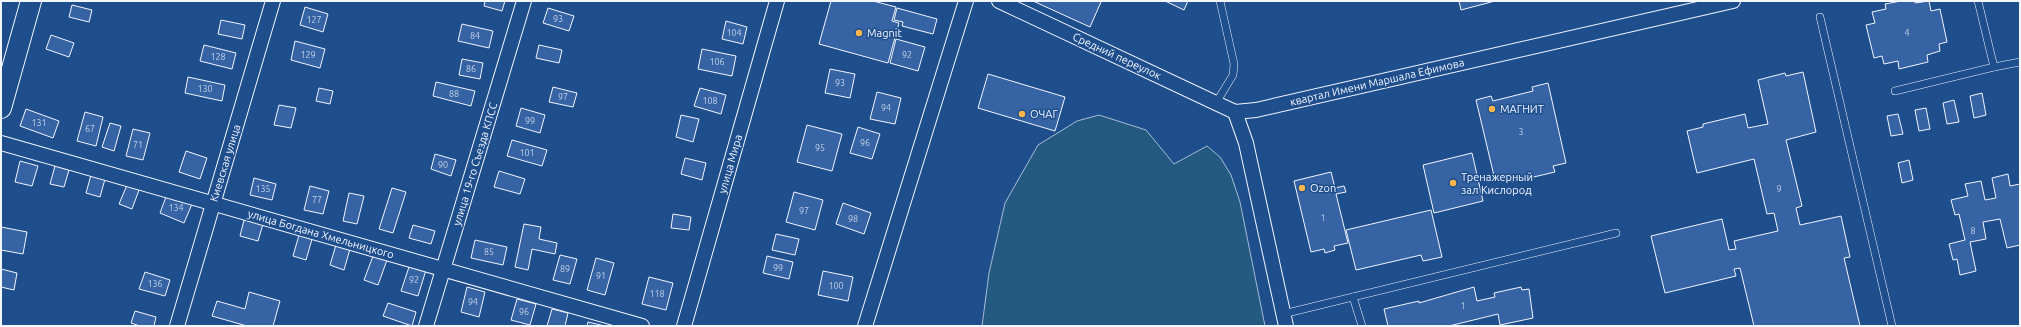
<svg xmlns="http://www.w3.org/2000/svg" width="2021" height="327" viewBox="0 0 2021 327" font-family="Ubuntu,sans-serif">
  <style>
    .green { fill: #245a82; stroke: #a8bbd7 }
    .building { fill: #3563a3; stroke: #f2f6ff }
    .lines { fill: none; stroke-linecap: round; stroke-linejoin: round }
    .lane-casing { stroke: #f2f6ff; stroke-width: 8 }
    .street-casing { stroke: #f2f6ff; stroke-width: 16 }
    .secondary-casing { stroke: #f2f6ff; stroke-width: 22 }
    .lane { stroke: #1f4e8c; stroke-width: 7 }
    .street { stroke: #1f4e8c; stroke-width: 14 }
    .secondary { stroke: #1f4e8c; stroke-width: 20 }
    .poi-dot { fill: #ffb74d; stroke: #1f4e8c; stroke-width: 1.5 }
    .labels { text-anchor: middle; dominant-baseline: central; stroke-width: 3; stroke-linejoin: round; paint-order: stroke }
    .number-label { font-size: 9px; fill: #c3d1e8 }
    .poi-label { font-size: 11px; fill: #f2f6ff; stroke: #1f4e8c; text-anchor: start }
    .street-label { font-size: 11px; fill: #f2f6ff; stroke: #1f4e8c }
  </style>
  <rect width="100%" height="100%" fill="#1f4e8c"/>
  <polygon class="green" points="1099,115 1146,130 1174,164 1207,146 1220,157 1231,175 1240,202 1265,326 982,326 989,273 1005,203 1038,145 1077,121"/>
  <g class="building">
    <polygon points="485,1 505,1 502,11 484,6"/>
    <polygon points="831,1 873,1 896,7 892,21 899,23 888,63 819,44"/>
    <polygon points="1033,1 1098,1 1101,2 1090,27"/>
    <polygon points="1165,1 1188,1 1184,10"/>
    <polygon points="1459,1 1495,1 1461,10"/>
    <polygon points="1901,1 1915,1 1915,3 1929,1 1931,11 1940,9 1947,42 1939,44 1940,51 1927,55 1928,62 1899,69 1898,61 1884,64 1882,56 1874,58 1866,25 1875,23 1872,12 1886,9 1885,4"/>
    <polygon points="72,5 92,10 89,22 69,17"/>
    <polygon points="305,7 328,14 323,32 300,25"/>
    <polygon points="548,8 574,16 569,31 543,23"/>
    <polygon points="897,8 937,19 933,34 902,26 903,22 894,20"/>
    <polygon points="221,20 245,25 242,39 218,34"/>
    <polygon points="726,21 747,27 743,44 722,39"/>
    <polygon points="462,24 493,31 489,48 458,41"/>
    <polygon points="51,35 74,43 69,57 46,49"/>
    <polygon points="896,39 925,47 918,71 890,63"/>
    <polygon points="295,41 325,49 320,68 291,60"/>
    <polygon points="204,45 236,53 232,69 200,61"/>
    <polygon points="539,45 562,50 559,63 536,58"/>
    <polygon points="702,49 736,56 732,76 698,69"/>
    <polygon points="462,59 483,63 480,79 459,75"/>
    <polygon points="830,69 855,74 850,98 825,93"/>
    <polygon points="1803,72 1816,132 1786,140 1802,206 1796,208 1800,225 1841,216 1850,257 1844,258 1860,326 1754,326 1740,268 1734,269 1736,276 1665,293 1651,236 1722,219 1729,250 1736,249 1734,241 1778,231 1774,213 1767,214 1754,159 1697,173 1687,131 1703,127 1703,124 1745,114 1748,128 1768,124 1758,80 1785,73 1786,76"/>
    <polygon points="988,74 1065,97 1055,131 978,108"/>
    <polygon points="188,77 225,85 222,101 185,93"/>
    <polygon points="436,82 475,91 471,106 433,96"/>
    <polygon points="1548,83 1566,163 1553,166 1555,172 1512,182 1510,176 1495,180 1476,100 1491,96 1493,101 1533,91 1532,87"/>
    <polygon points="553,87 577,93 573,107 549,102"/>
    <polygon points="319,88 333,91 330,104 316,101"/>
    <polygon points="700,88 726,95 721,114 694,106"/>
    <polygon points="877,92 901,98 895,124 870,119"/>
    <polygon points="1982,93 1986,115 1974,118 1970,96"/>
    <polygon points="1954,100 1959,122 1947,124 1943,103"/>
    <polygon points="279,105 296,108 291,128 274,125"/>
    <polygon points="521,108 545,115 540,133 516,126"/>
    <polygon points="1926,108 1930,129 1919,131 1915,110"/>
    <polygon points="26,109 59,121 53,138 20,126"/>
    <polygon points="85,112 103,117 96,146 77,141"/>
    <polygon points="1898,114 1903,134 1891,136 1887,116"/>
    <polygon points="681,115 699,119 693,142 676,137"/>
    <polygon points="110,123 121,126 114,151 102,147"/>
    <polygon points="807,125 842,134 832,171 797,162"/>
    <polygon points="858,127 880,134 872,159 850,153"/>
    <polygon points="133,129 150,133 143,160 126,156"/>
    <polygon points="512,140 547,150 542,166 507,156"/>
    <polygon points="186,151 207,158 200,179 179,172"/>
    <polygon points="1472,153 1483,201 1434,213 1423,165"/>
    <polygon points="435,154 456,160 451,176 431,169"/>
    <polygon points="685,158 706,163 702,180 681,174"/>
    <polygon points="1909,160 1913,180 1902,183 1898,163"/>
    <polygon points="20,161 38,166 32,186 15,182"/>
    <polygon points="55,166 69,170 64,187 50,184"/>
    <polygon points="499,171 525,179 520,194 494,187"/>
    <polygon points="1331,172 1335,188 1344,186 1346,192 1336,194 1348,243 1334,246 1335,250 1325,253 1324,249 1311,252 1294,181"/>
    <polygon points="2008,174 2010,186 2020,184 2020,245 2007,248 2000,219 1983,222 1986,239 1970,242 1976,271 1960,275 1957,259 1953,260 1949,244 1965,240 1959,214 1955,215 1951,200 1968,196 1965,184 1981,181 1985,200 1996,198 1992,178"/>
    <polygon points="91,175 105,179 100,197 86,193"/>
    <polygon points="254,178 276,184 272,200 250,195"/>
    <polygon points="127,185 139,190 132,209 119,204"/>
    <polygon points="310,186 329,191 323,214 304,210"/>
    <polygon points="392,188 406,192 393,233 379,229"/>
    <polygon points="794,192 823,200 815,230 786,222"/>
    <polygon points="349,193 364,196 357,224 343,221"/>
    <polygon points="167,194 192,204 184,223 160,213"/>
    <polygon points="843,203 871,213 864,234 836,224"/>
    <polygon points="1431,210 1442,257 1423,261 1421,255 1356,270 1346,230"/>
    <polygon points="673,214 691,217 689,230 671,228"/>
    <polygon points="244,220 263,224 258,241 240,236"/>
    <polygon points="524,224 541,227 539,239 557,243 555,254 532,249 528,270 515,267"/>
    <polygon points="413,225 435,231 431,244 409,238"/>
    <polygon points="1,227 27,232 23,254 1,250"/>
    <polygon points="776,234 799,239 795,255 772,250"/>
    <polygon points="299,235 312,239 306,260 293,256"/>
    <polygon points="475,240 507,247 503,265 471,258"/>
    <polygon points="336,245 350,249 344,270 330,265"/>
    <polygon points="560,255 577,259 570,284 553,280"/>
    <polygon points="373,256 387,260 378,285 364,280"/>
    <polygon points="767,256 793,262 789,279 763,273"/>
    <polygon points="596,258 614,263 605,295 587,290"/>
    <polygon points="410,264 426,270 418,296 401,291"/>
    <polygon points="1,269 17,273 14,290 1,287"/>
    <polygon points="823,271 853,277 848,301 818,295"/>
    <polygon points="145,272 170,280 165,296 139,289"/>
    <polygon points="649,277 673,283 666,310 642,304"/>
    <polygon points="467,287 485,292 479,317 461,312"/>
    <polygon points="1474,287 1477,301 1495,297 1494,293 1521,287 1522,290 1529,289 1533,318 1500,325 1498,314 1449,326 1388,326 1384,309 1419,301 1419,303"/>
    <polygon points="249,292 280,301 273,326 247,326 212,316 217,301 245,309"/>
    <polygon points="517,299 536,304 530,325 511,320"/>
    <polygon points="388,303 416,312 412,326 383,316"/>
    <polygon points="552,309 568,313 565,326 547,326"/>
    <polygon points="135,311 156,317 154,326 140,326 131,323"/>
    <polygon points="588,322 605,326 587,326"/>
  </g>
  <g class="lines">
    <defs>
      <g id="lane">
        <polyline points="1978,1 1994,67 2020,62"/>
        <polyline points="1820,17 1892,326"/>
        <polyline points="1895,91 1994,67"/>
        <polyline points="1216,103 1233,75 1234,64 1220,1"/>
        <polyline points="1353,297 1362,326"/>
        <polyline points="1283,314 1616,233"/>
      </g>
      <g id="street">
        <polyline points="999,1 1235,112 1256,110 1733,1"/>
        <polyline points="1235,112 1246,143 1286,326"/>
        <polyline points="1,143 642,326"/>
        <polyline points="177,326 273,1"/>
        <polyline points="426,326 524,1"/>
        <polyline points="684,326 777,1"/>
        <polyline points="865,326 966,1"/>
      </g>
      <polyline id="secondary" points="1,108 31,1"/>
    </defs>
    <use href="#lane" class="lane-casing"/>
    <use href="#street" class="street-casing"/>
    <use href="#secondary" class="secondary-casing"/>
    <use href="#lane" class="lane"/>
    <use href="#street" class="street"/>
    <use href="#secondary" class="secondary"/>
  </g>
  <g class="poi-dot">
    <circle cx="859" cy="33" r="4"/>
    <circle cx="1492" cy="109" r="4"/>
    <circle cx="1022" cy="114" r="4"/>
    <circle cx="1453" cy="183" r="4"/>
    <circle cx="1302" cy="188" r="4"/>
  </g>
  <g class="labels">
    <g class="number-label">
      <text x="558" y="19">93</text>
      <text x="314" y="20">127</text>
      <text x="734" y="33">104</text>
      <text x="1907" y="33">4</text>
      <text x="475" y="36">84</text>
      <text x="308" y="55">129</text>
      <text x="907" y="55">92</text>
      <text x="218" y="57">128</text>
      <text x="717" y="62">106</text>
      <text x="471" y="69">86</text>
      <text x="840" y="83">93</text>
      <text x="205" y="89">130</text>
      <text x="454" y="94">88</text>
      <text x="563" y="97">97</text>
      <text x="710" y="101">108</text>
      <text x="886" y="108">94</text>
      <text x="530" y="121">99</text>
      <text x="39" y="123">131</text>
      <text x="90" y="129">67</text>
      <text x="1521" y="132">3</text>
      <text x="865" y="143">96</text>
      <text x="138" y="145">71</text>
      <text x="820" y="148">95</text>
      <text x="527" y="153">101</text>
      <text x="443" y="165">90</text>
      <text x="263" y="189">135</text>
      <text x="1779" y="189">9</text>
      <text x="317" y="200">77</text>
      <text x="176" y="208">134</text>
      <text x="804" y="211">97</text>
      <text x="1323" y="218">1</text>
      <text x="853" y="219">98</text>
      <text x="1973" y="231">8</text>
      <text x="489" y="252">85</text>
      <text x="778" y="268">99</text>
      <text x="565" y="269">89</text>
      <text x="601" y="276">91</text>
      <text x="414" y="280">92</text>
      <text x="155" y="284">136</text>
      <text x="836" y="286">100</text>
      <text x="657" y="294">118</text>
      <text x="473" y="302">94</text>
      <text x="1463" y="306">1</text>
      <text x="524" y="312">96</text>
    </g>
    <g class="poi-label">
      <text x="867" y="33">Magnit</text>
      <text x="1500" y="109">МАГНИТ</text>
      <text x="1030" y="114">ОЧАГ</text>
      <text x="1461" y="177">Тренажерный<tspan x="1461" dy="13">зал Кислород</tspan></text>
      <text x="1310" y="188">Ozon</text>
    </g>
    <g class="street-label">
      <text transform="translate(1117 56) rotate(25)">Средний переулок</text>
      <text transform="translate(1377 82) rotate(-13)">квартал Имени Маршала Ефимова</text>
      <text transform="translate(225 163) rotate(-73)">Киевская улица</text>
      <text transform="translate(475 164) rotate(-73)">улица 19-го Съезда КПСС</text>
      <text transform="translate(730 164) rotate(-74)">улица Мира</text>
      <text transform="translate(321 234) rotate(16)">улица Богдана Хмельницкого</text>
    </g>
  </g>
  <rect width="2021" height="327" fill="none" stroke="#f2f6ff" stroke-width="4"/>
</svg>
